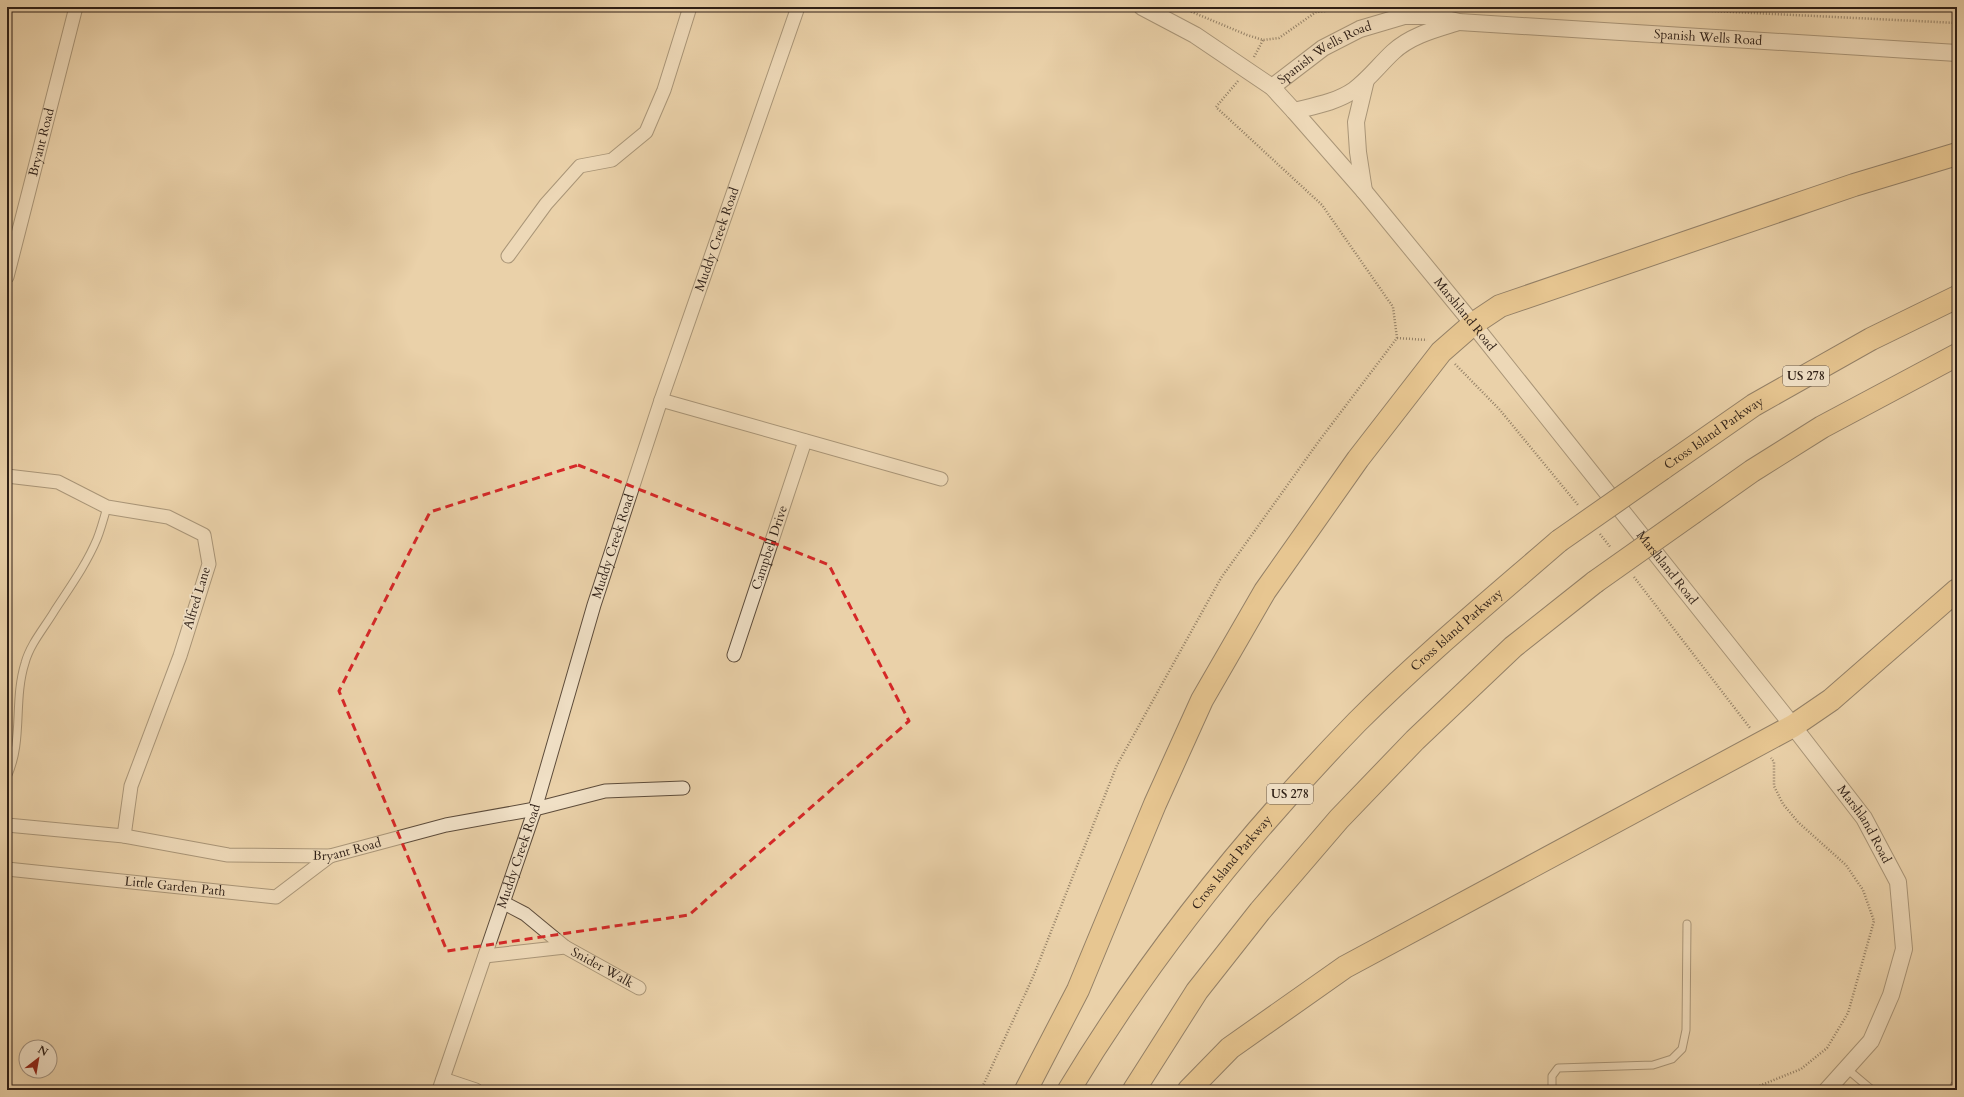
<svg xmlns="http://www.w3.org/2000/svg" width="1964" height="1097" viewBox="0 0 1964 1097" font-family="Cardo,serif">
  <style>
    .lines { fill: none; stroke-linecap: round; stroke-linejoin: round }
    .service-casing { stroke: #5d4c3b; stroke-width: 9 }
    .minor-casing { stroke: #5d4c3b; stroke-width: 15 }
    .tertiary-casing { stroke: #5d4c3b; stroke-width: 18 }
    .motorway-casing { stroke: #2e1f16; stroke-width: 24 }
    .path { stroke: #2e1f16; stroke-width: 2.5; stroke-dasharray: 1 2; stroke-linecap: butt }
    .service { stroke: #f1e1c7; stroke-width: 7 }
    .minor { stroke: #f1e1c7; stroke-width: 13 }
    .tertiary { stroke: #f1e1c7; stroke-width: 16 }
    .motorway { stroke: #e5b874; stroke-width: 22 }
    .motorway-bridge-casing { stroke: #2e1f16; stroke-width: 24; stroke-linecap: butt }
    .motorway-bridge { stroke: #e5b874; stroke-width: 22 }
    .marked { fill: none; stroke: #d62828; stroke-width: 3; stroke-dasharray: 8 5; stroke-linejoin: round }
    .labels { text-anchor: middle; dominant-baseline: central; stroke-width: 3.5; stroke-linejoin: round; paint-order: stroke }
    .shield { fill: #f1e1c7; stroke: #68594b; stroke-width: 1 }
    .shield-label { font-size: 12px; font-weight: bold; fill: #2e1f16 }
    .street-label { font-size: 13px; fill: #2e1f16; stroke: #f1e1c7 }
  </style>
  <rect width="100%" height="100%" fill="#ead1a9"/>
  <filter id="stains"><feTurbulence type="fractalNoise" baseFrequency=".005" numOctaves="4"/><feColorMatrix values="0 0 0 0 .2 0 0 0 0 .09 0 0 0 0 .02 0 0 0 .5 -.17"/></filter>
  <radialGradient id="worn" r=".72"><stop offset=".6" stop-color="#630" stop-opacity="0"/><stop offset="1" stop-color="#630" stop-opacity=".3"/></radialGradient>
  <g class="lines">
    <defs>
      <g id="service">
        <path d="M7 777C24 741 13 701 25 663 30 644 45 627 55 610 70 587 86 565 97 539 101 529 104 518 107 507"/>
        <polyline points="1847,1069 1872,1090"/>
        <polyline points="1552,1090 1552,1076 1558,1068 1653,1065 1672,1059 1682,1049 1686,1030 1687,924"/>
      </g>
      <g id="minor">
        <polyline points="508,256 546,204 580,166 612,160 646,132 664,90 690,7"/>
        <path id="s1" d="M7 277 76 7"/>
        <polyline points="661,400 941,479"/>
        <polyline points="7,476 58,482 107,507 168,517 204,535 209,564 180,656 131,786 124,836"/>
        <path id="s2" d="M734 655 805 441"/>
        <path id="s3" d="M7 825 124 836 228 855 330 856 446 825 535 809 605 791 683 788"/>
        <path id="s4" d="M7 869 276 897 330 856"/>
        <polyline points="504,903 525,914 565,947"/>
        <path id="s5" d="M485 956 565 947 639 988"/>
        <polyline points="443,1079 476,1090"/>
        <path id="s6" d="M439 1090 535 809 594 605 661 400 798 7"/>
        <polyline points="1956,1090 1957,1087"/>
      </g>
      <g id="tertiary">
        <path id="s7" d="M1142 7 1195 35 1272 87 1294 111 1364 191 1473 324 1793 726 1864 818 1898 882 1904 949 1891 995 1871 1041 1827 1090"/>
        <path id="s8" d="M1272 87 1323 48 1360 29 1404 16H1434L1459 22 1957 53"/>
        <path d="M1294 111C1314 106 1337 102 1354 90 1369 79 1380 64 1393 52 1411 35 1437 29 1459 22"/>
        <polyline points="1364,191 1358,152 1356,122 1366,80"/>
      </g>
      <g id="motorway">
        <path id="s9" d="M1662 469 1754 405 1871 339 1957 297"/>
        <polyline points="1694,512 1752,471 1822,427 1957,355"/>
        <polyline points="1026,1090 1078,990 1155,804 1202,700 1265,591 1358,459 1441,352 1473,324 1500,306 1854,185 1957,154"/>
        <path id="s10" d="M1069 1090C1149 957 1249 833 1357 722 1421 658 1491 600 1559 541"/>
        <polyline points="1134,1090 1197,991 1260,911 1339,819 1415,740 1513,647 1595,582"/>
        <polyline points="1189,1090 1230,1048 1345,967 1793,726 1831,700 1957,590"/>
      </g>
    </defs>
    <use href="#service" class="service-casing"/>
    <use href="#minor" class="minor-casing"/>
    <use href="#tertiary" class="tertiary-casing"/>
    <use href="#motorway" class="motorway-casing"/>
    <g class="path">
      <polyline points="1180,7 1247,35 1263,40 1279,38 1316,12 1365,7"/>
      <polyline points="1631,7 1957,23"/>
      <polyline points="1254,57 1263,40"/>
      <polyline points="1397,338 1427,340"/>
      <polyline points="1455,364 1500,410 1578,505"/>
      <polyline points="1600,534 1611,548"/>
      <polyline points="1634,577 1750,728"/>
      <polyline points="981,1090 1033,977 1117,765 1221,578 1319,441 1397,338 1393,307 1322,205 1216,107 1238,81"/>
      <polyline points="1733,1090 1759,1086 1801,1069 1827,1048 1848,1013 1874,921 1863,890 1846,865 1798,822 1783,804 1774,786 1774,762 1771,758"/>
    </g>
    <use href="#service" class="service"/>
    <use href="#minor" class="minor"/>
    <use href="#tertiary" class="tertiary"/>
    <use href="#motorway" class="motorway"/>
    <defs>
      <g id="motorway-bridge">
        <polyline points="1559,541 1662,469"/>
        <polyline points="1595,582 1694,512"/>
      </g>
    </defs>
    <use href="#motorway-bridge" class="motorway-bridge-casing"/>
    <use href="#motorway-bridge" class="motorway-bridge"/>
  </g>
  <path d="M0 0H1964V1097H0ZM578 465 829 565 909 721 689 915 447 951 339 691 430 512Z" fill="#ead1a9" fill-opacity=".55" fill-rule="evenodd"/>
  <path class="marked" d="M578 465 829 565 909 721 689 915 447 951 339 691 430 512Z"/>
  <g class="labels">
    <g class="shield">
      <rect x="1783" y="366" width="46" height="20" rx="3"/>
      <rect x="1267" y="784" width="46" height="20" rx="3"/>
    </g>
    <g class="shield-label">
      <text x="1806" y="376">US 278</text>
      <text x="1290" y="794">US 278</text>
    </g>
    <g class="street-label">
      <text stroke="none"><textPath href="#s8" startOffset="457">Spanish Wells Road</textPath></text>
      <text stroke="none"><textPath href="#s8" startOffset="63">Spanish Wells Road</textPath></text>
      <text stroke="none"><textPath href="#s1" startOffset="139">Bryant Road</textPath></text>
      <text stroke="none"><textPath href="#s6" startOffset="895">Muddy Creek Road</textPath></text>
      <text stroke="none"><textPath href="#s7" startOffset="451">Marshland Road</textPath></text>
      <text stroke="none"><textPath href="#s9" startOffset="63">Cross Island Parkway</textPath></text>
      <text stroke="none"><textPath href="#s6" startOffset="571">Muddy Creek Road</textPath></text>
      <text stroke="none"><textPath href="#s2" startOffset="113">Campbell Drive</textPath></text>
      <text stroke="none"><textPath href="#s7" startOffset="775">Marshland Road</textPath></text>
      <text transform="translate(197 598) rotate(-73)">Alfred Lane</text>
      <text stroke="none"><textPath href="#s10" startOffset="604">Cross Island Parkway</textPath></text>
      <text stroke="none"><textPath href="#s7" startOffset="1099">Marshland Road</textPath></text>
      <text stroke="none"><textPath href="#s3" startOffset="343">Bryant Road</textPath></text>
      <text stroke="none"><textPath href="#s6" startOffset="247">Muddy Creek Road</textPath></text>
      <text stroke="none"><textPath href="#s10" startOffset="280">Cross Island Parkway</textPath></text>
      <text stroke="none"><textPath href="#s4" startOffset="169">Little Garden Path</textPath></text>
      <text stroke="none"><textPath href="#s5" startOffset="123">Snider Walk</textPath></text>
    </g>
  </g>
  <rect width="1964" height="1097" fill="none" stroke="#ead1a9" stroke-width="24"/>
  <rect x="8" y="8" width="1948" height="1081" fill="none" stroke="#2e1f16" stroke-width="2"/>
  <rect x="12" y="12" width="1940" height="1073" fill="none" stroke="#2e1f16"/>
  <g transform="translate(38 1059) rotate(31)"><circle r="19" fill="#f1e1c7" stroke="#a39380"/>
  <path d="M0-3L7 15L0 10L-7 15Z" fill="#8f2418"/>
  <text y="-6" font-size="11" font-weight="bold" text-anchor="middle" fill="#2e1f16">N</text>
  </g>
  <rect width="100%" height="100%" filter="url(#stains)"/>
  <rect width="100%" height="100%" fill="url(#worn)"/>
</svg>
